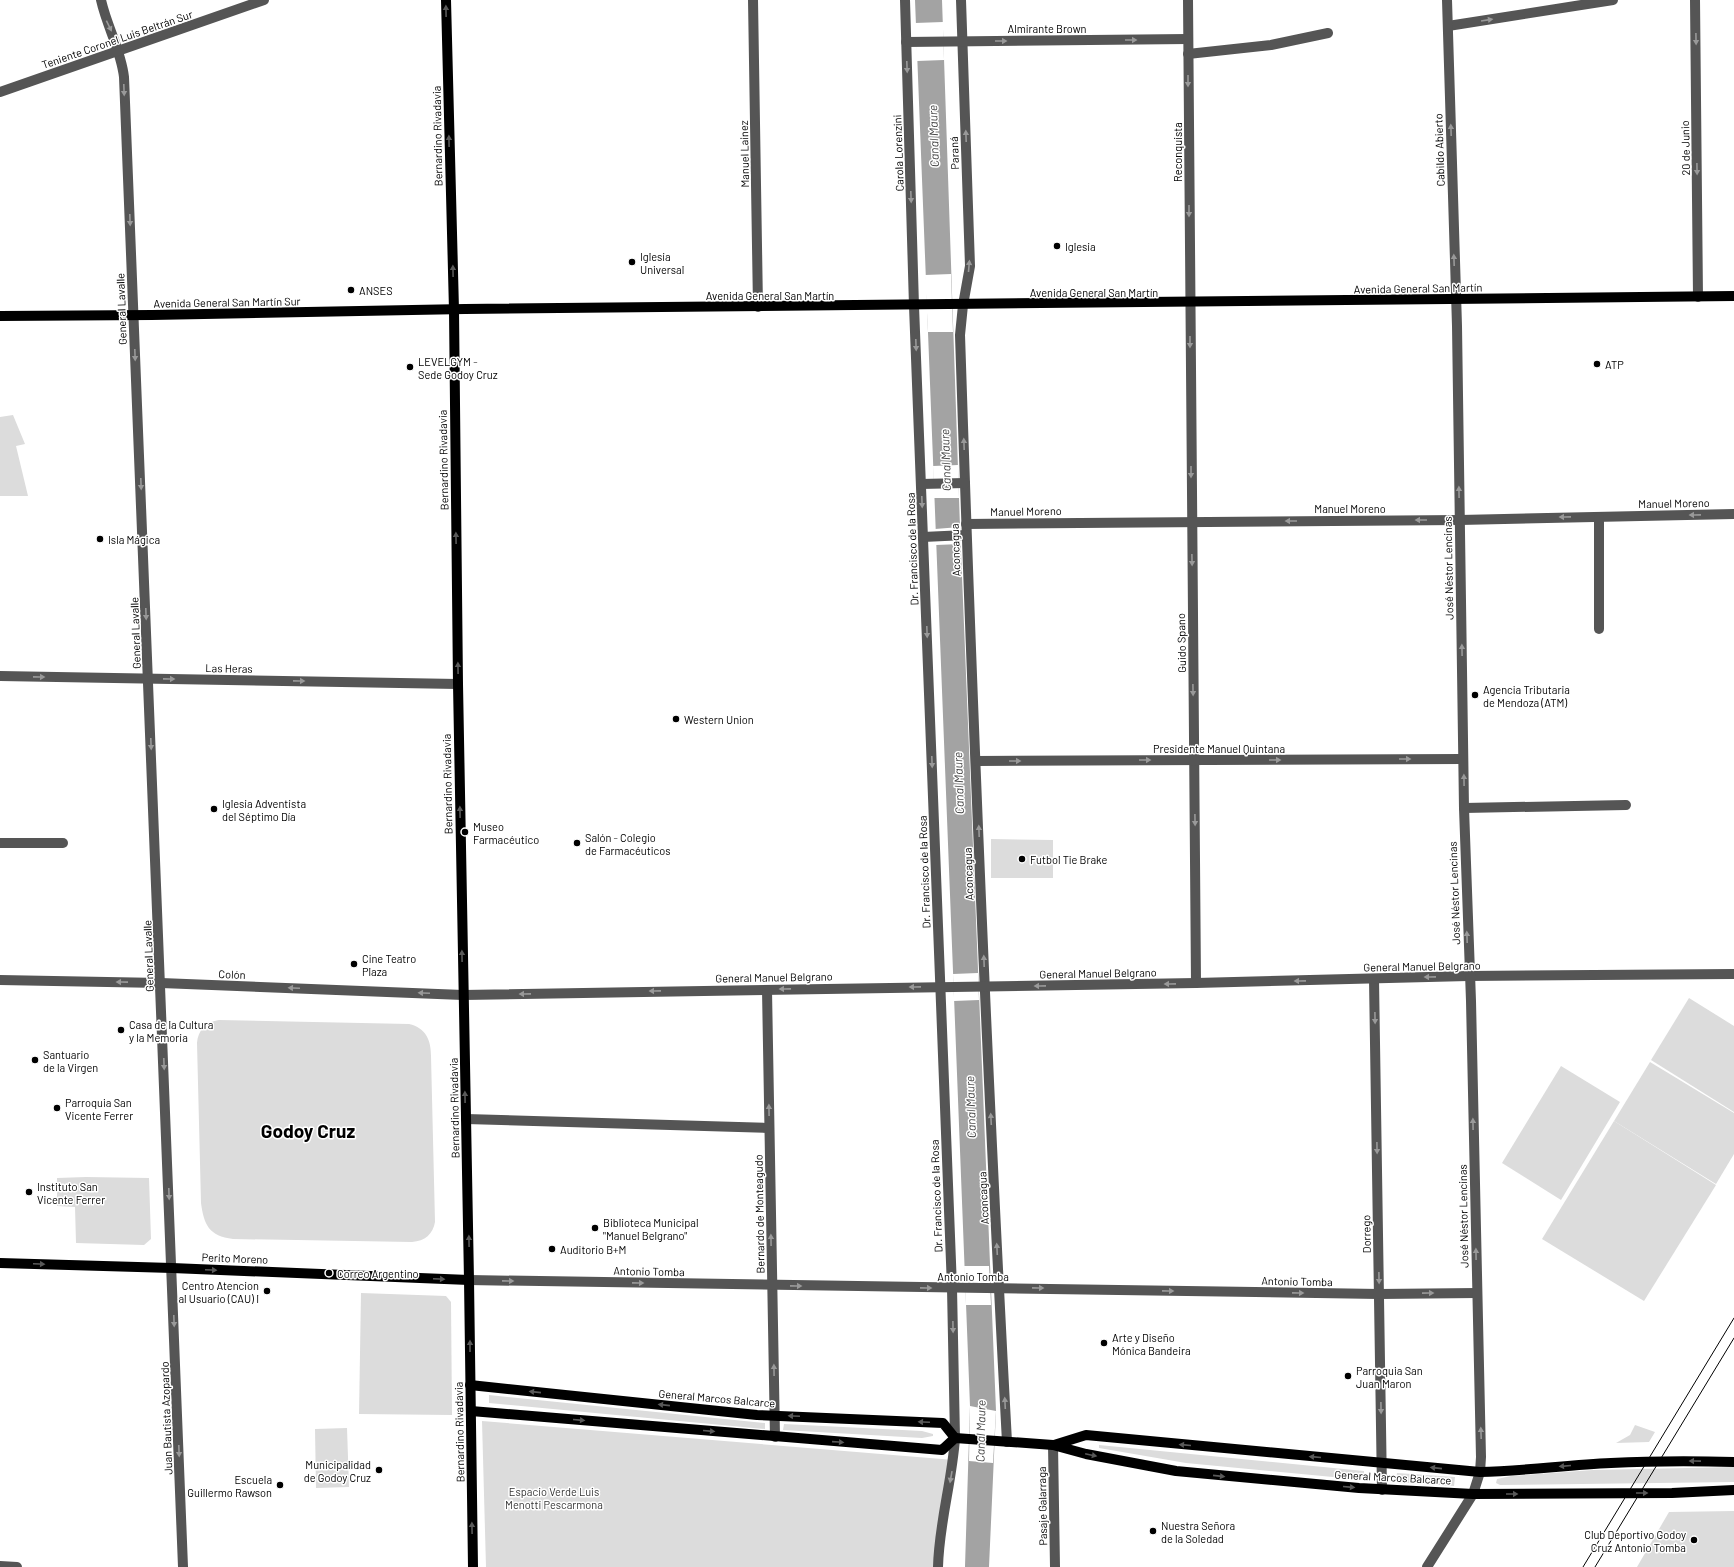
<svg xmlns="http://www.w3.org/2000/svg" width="1734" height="1567" viewBox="0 0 1734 1567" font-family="Barlow,sans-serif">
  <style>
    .green { fill: #dcdcdc }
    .water { fill: #a3a3a3 }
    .pier { fill: #fff }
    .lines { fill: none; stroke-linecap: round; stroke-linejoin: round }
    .minor { stroke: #555; stroke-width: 10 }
    .major { stroke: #000; stroke-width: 10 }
    .tram { stroke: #000; stroke-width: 1 }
    .oneway { fill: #595959 }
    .oneway2 { fill: #999 }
    .poi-dot { fill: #000; stroke: #fff; stroke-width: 1.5 }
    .labels { text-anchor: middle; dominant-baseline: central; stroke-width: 3; stroke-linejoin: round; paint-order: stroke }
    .street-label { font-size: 11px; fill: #000; stroke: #fff }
    .poi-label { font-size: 11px; fill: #000; stroke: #fff; text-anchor: start }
    .park-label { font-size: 11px; fill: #333; stroke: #fff }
    .water-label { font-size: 12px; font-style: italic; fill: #444; stroke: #fff }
    .town-label { font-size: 19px; font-weight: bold; fill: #000; stroke: #fff }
  </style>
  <rect width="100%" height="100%" fill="#fff"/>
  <g class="green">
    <polygon points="13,415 25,444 16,446 28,496 0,496 0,417"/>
    <polygon points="991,839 1053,840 1053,878 991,878"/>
    <polygon points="1689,998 1734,1026 1734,1112 1651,1060"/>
    <path d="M219 1020 409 1024C426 1028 431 1040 431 1056L435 1222C433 1234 425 1241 412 1242L233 1239C209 1236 204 1225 201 1203L197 1043C198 1030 206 1022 219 1020Z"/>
    <polygon points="1650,1062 1734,1113 1734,1154 1716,1184 1614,1121"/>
    <polygon points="1561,1066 1620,1102 1561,1200 1502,1163"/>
    <polygon points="1614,1121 1716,1185 1644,1301 1542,1239"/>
    <polygon points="86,1177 149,1178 151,1239 144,1245 76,1243 75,1207 57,1206 57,1178"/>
    <polygon points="361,1293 446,1296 451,1302 452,1415 359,1414"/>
    <polygon points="489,1395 765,1423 765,1429 489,1403"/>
    <polygon points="482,1421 954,1460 938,1567 486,1567"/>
    <polygon points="784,1424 922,1431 933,1434 933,1436 922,1438 783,1430"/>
    <polygon points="1635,1425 1655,1432 1649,1442 1616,1443 1630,1435"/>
    <polygon points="347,1428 349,1487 316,1488 315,1429"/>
    <polygon points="1099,1445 1364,1471 1364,1480 1186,1463 1099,1448"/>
    <polygon points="1734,1467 1734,1482 1500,1485 1496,1483 1497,1479 1511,1476 1593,1470"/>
    <polygon points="1397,1473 1455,1477 1454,1486 1396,1482"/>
    <polygon points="1734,1511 1734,1567 1637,1567 1669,1512"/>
  </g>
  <polygon class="water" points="915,0 942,0 960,527 996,1411 989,1567 965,1567 970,1406"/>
  <g class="pier">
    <polygon points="943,22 944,60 917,61 915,23"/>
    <polygon points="951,274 953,332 928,332 925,275"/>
    <polygon points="958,465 959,498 934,498 933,466"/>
    <polygon points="960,527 961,544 936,545 935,529"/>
    <polygon points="978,973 979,1000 954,1001 953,974"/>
    <polygon points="964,1266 989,1266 991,1305 966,1305"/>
    <polygon points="970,1406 996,1411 993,1463 969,1461"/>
  </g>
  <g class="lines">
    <g class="minor">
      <path d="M101 0C107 27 121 50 124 77L183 1567"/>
      <polyline points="753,0 758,307"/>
      <path d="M905 0 914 306 952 1288 955 1438C952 1482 939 1523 938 1567"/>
      <path d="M961 0 970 266 963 305 960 335C972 704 987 1073 1007 1442"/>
      <polyline points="1188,0 1196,983"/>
      <polyline points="1695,0 1698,297"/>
      <polyline points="1448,26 1613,0"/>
      <polyline points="906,42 1188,39"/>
      <polyline points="1188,54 1271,45 1328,33"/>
      <polyline points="0,92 264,0"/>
      <polyline points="921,484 965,483"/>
      <polyline points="966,524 1460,520 1734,514"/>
      <polyline points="923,537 966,535"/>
      <polyline points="1599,629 1599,517"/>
      <polyline points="0,676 458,684"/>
      <polyline points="976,761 1463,759"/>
      <polyline points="1464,808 1626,805"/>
      <polyline points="0,843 63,843"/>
      <polyline points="1374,979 1382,1490"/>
      <polyline points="0,980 161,983 463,995 1196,983 1468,976 1734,974"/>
      <polyline points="767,990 775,1437"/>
      <polyline points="466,1119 769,1128"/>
      <polyline points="469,1280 1379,1294 1477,1293"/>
      <polyline points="1053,1445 1055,1567"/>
      <polyline points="0,1566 17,1567"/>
      <polyline points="1427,1567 1473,1494 1480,1472 1481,1457 1471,1001 1464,808 1457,326 1447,0"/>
    </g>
    <g class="major">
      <polyline points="446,0 454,310 458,684 469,1280 473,1567"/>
      <polyline points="0,316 152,315 465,309 1734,296"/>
      <polyline points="0,1263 172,1268 469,1280"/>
      <polyline points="470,1385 757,1415 943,1423 955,1438"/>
      <polyline points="471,1411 942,1450 955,1438 1053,1445 1086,1454 1176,1471 1359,1488 1473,1494 1672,1493 1734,1490"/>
      <path d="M1054 1445 1086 1435 1480 1472C1524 1471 1567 1465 1611 1463 1652 1461 1693 1461 1734 1462"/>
    </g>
    <g class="tram">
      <polyline points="1583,1567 1734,1318"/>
      <polyline points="1595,1567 1734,1338"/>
    </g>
  </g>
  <defs><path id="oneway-solid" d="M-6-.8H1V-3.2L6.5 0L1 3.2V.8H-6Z"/></defs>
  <g class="oneway">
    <use href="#oneway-solid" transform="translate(446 11) rotate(-91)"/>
    <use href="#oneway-solid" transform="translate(449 141) rotate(-91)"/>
    <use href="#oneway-solid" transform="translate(453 271) rotate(-91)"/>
    <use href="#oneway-solid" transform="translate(456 538) rotate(-91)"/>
    <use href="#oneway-solid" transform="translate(458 668) rotate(-91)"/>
    <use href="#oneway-solid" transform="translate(460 812) rotate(-91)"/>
    <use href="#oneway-solid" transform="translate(462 956) rotate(-91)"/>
    <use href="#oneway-solid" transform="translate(465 1097) rotate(-91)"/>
    <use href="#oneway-solid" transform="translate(469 1241) rotate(-91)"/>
    <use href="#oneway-solid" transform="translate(39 1264) rotate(2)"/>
    <use href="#oneway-solid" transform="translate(211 1270) rotate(2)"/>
    <use href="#oneway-solid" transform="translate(439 1279) rotate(3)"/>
    <use href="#oneway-solid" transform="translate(470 1346) rotate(-90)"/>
    <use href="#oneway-solid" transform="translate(535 1392) rotate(-174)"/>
    <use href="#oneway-solid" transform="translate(664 1405) rotate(-174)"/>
    <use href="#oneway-solid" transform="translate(794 1416) rotate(-177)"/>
    <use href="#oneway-solid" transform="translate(579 1420) rotate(5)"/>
    <use href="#oneway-solid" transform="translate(924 1422) rotate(-177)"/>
    <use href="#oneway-solid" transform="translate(709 1431) rotate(5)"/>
    <use href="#oneway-solid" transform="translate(838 1442) rotate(4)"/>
    <use href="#oneway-solid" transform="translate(1185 1445) rotate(-175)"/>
    <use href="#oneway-solid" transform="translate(1091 1455) rotate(12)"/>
    <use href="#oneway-solid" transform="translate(1315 1457) rotate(-175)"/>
    <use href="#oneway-solid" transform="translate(1695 1461) rotate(-179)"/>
    <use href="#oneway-solid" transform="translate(1565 1466) rotate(175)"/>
    <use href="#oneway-solid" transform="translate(1436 1468) rotate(-174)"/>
    <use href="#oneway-solid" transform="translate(1219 1476) rotate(6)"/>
    <use href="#oneway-solid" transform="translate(1349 1487) rotate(5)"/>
    <use href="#oneway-solid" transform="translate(1642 1493)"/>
    <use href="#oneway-solid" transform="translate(1512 1494)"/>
    <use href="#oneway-solid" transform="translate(472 1528) rotate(-91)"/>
  </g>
  <g class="oneway2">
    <use href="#oneway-solid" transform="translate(1487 20) rotate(-9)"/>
    <use href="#oneway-solid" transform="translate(109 26) rotate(64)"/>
    <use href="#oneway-solid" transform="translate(1696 39) rotate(89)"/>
    <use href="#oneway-solid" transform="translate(1131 40)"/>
    <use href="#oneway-solid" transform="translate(1001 41)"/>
    <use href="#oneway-solid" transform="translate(907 67) rotate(88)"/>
    <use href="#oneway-solid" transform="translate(1188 81) rotate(90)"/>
    <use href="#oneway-solid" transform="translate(124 90) rotate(88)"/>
    <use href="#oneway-solid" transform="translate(1451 130) rotate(-92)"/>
    <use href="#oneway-solid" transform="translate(966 136) rotate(-92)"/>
    <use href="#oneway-solid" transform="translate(1697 169) rotate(89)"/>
    <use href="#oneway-solid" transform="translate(911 197) rotate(88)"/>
    <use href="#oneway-solid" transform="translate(1189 211) rotate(90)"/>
    <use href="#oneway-solid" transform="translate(130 220) rotate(88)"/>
    <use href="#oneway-solid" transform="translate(1454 260) rotate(-92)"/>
    <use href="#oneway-solid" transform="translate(969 266) rotate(-85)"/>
    <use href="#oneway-solid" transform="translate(1190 342) rotate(90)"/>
    <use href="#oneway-solid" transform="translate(916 345) rotate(88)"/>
    <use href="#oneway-solid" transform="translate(135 355) rotate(88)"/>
    <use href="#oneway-solid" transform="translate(964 444) rotate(-92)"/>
    <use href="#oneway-solid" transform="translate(1191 472) rotate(90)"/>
    <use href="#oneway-solid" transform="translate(141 484) rotate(88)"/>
    <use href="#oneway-solid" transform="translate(1459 492) rotate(-91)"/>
    <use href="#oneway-solid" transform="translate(922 502) rotate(88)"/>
    <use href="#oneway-solid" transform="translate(1695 515) rotate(179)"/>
    <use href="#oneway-solid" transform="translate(1565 517) rotate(179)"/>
    <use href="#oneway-solid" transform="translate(1421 520) rotate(180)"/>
    <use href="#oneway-solid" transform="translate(1291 521) rotate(180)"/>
    <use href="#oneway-solid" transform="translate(1192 560) rotate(89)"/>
    <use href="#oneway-solid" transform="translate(146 614) rotate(88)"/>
    <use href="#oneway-solid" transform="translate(927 632) rotate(88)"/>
    <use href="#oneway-solid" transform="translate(1462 650) rotate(-91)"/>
    <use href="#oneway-solid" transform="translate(39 677) rotate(1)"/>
    <use href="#oneway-solid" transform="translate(169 679) rotate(1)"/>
    <use href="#oneway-solid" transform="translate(299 681) rotate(1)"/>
    <use href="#oneway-solid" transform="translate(1193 690) rotate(89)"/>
    <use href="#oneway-solid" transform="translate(151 744) rotate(88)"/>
    <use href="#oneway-solid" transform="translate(1405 759)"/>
    <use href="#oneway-solid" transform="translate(1145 760)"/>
    <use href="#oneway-solid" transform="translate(1275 760)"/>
    <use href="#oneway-solid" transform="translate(1015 761)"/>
    <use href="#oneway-solid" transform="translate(932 762) rotate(88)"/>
    <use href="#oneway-solid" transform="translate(1464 780) rotate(-91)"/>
    <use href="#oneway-solid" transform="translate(1195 820) rotate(89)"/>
    <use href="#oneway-solid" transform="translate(979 831) rotate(-92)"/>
    <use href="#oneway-solid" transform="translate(1467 937) rotate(-92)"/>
    <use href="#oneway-solid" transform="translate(984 961) rotate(-92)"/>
    <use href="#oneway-solid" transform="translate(1430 977) rotate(179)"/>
    <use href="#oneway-solid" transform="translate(1300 981) rotate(179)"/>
    <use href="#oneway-solid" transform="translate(122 982) rotate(-179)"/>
    <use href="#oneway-solid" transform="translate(1170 984) rotate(179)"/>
    <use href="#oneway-solid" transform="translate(1040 986) rotate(179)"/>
    <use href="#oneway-solid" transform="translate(915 987) rotate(179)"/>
    <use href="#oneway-solid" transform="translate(294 988) rotate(-178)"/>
    <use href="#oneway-solid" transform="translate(785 989) rotate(179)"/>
    <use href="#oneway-solid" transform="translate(655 991) rotate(179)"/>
    <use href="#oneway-solid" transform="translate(424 993) rotate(-178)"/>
    <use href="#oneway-solid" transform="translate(525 994) rotate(179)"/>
    <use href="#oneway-solid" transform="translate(1375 1018) rotate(89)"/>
    <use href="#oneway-solid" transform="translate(164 1064) rotate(88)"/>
    <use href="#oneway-solid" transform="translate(769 1110) rotate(-91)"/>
    <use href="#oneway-solid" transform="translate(991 1119) rotate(-93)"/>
    <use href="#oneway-solid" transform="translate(1473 1124) rotate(-91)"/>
    <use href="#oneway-solid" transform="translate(1377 1148) rotate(89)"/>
    <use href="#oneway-solid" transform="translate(169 1194) rotate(88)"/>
    <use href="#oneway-solid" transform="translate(771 1240) rotate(-91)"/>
    <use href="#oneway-solid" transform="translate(997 1249) rotate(-93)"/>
    <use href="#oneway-solid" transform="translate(1476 1254) rotate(-91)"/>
    <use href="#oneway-solid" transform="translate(1379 1278) rotate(89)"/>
    <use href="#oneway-solid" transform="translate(508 1281) rotate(1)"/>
    <use href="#oneway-solid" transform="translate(638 1283) rotate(1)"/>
    <use href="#oneway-solid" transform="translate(796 1286) rotate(1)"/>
    <use href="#oneway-solid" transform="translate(926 1288) rotate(1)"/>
    <use href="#oneway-solid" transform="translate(1038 1288) rotate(1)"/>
    <use href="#oneway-solid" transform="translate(1168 1291) rotate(1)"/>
    <use href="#oneway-solid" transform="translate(1298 1293) rotate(1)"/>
    <use href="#oneway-solid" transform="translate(1428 1293) rotate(-1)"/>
    <use href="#oneway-solid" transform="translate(174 1321) rotate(88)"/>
    <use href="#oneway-solid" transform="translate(953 1327) rotate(89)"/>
    <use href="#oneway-solid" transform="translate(774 1370) rotate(-91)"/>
    <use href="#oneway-solid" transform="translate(1005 1403) rotate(-93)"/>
    <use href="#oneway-solid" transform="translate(1381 1408) rotate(89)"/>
    <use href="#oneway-solid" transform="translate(1481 1433) rotate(-92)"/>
    <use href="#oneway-solid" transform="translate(179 1451) rotate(88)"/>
    <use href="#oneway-solid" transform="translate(951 1477) rotate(100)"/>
  </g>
  <g class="poi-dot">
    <circle cx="1057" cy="246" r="4"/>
    <circle cx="632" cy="262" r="4"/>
    <circle cx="351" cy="290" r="4"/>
    <circle cx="1597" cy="364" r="4"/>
    <circle cx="410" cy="367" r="4"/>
    <circle cx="100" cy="539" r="4"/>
    <circle cx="1475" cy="695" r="4"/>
    <circle cx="676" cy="719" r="4"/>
    <circle cx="214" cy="809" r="4"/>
    <circle cx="465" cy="832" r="4"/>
    <circle cx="577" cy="843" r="4"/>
    <circle cx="1022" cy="859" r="4"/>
    <circle cx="354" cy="964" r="4"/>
    <circle cx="121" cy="1030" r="4"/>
    <circle cx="35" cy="1060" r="4"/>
    <circle cx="57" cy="1108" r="4"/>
    <circle cx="29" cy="1192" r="4"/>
    <circle cx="595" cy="1228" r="4"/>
    <circle cx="552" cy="1249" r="4"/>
    <circle cx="329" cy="1273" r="4"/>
    <circle cx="267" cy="1291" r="4"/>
    <circle cx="1104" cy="1343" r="4"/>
    <circle cx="1348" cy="1376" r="4"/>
    <circle cx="379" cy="1470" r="4"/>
    <circle cx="280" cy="1485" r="4"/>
    <circle cx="1153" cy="1531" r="4"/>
    <circle cx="1694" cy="1540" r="4"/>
  </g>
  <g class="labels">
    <g class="street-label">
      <text x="1047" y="28">Almirante Brown</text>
      <text transform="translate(117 39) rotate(-19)">Teniente Coronel Luis Beltrán Sur</text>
      <text transform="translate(437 136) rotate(-91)">Bernardino Rivadavia</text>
      <text transform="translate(1685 148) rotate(-91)">20 de Junio</text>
      <text transform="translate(1439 150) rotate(-92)">Cabildo Abierto</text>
      <text transform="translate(1177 152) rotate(-90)">Reconquista</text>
      <text transform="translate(898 153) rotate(-92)">Carola Lorenzini</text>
      <text transform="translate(954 153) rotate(-92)">Paraná</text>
      <text transform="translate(744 154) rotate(-91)">Manuel Lainez</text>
      <text transform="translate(1418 288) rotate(-1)">Avenida General San Martín</text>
      <text x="1094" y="292">Avenida General San Martín</text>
      <text x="770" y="295">Avenida General San Martín</text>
      <text transform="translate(227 302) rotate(-1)">Avenida General San Martín Sur</text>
      <text transform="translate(121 309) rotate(-92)">General Lavalle</text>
      <text transform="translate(443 460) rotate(-91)">Bernardino Rivadavia</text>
      <text transform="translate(1674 503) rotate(-1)">Manuel Moreno</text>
      <text x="1350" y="508">Manuel Moreno</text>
      <text transform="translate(1026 511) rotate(-1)">Manuel Moreno</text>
      <text transform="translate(912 549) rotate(-92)">Dr. Francisco de la Rosa</text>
      <text transform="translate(955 550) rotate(-92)">Aconcagua</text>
      <text transform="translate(1448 568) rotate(-91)">José Néstor Lencinas</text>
      <text transform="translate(135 633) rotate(-92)">General Lavalle</text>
      <text transform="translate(1181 643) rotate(-91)">Guido Spano</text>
      <text transform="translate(229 668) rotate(1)">Las Heras</text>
      <text x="1219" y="748">Presidente Manuel Quintana</text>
      <text transform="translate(447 784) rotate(-91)">Bernardino Rivadavia</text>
      <text transform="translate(924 872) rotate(-92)">Dr. Francisco de la Rosa</text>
      <text transform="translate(968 874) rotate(-92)">Aconcagua</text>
      <text transform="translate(1454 893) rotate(-92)">José Néstor Lencinas</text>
      <text transform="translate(148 956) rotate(-92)">General Lavalle</text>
      <text transform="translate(1422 966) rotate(-1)">General Manuel Belgrano</text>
      <text transform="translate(1098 973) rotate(-1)">General Manuel Belgrano</text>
      <text transform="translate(232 974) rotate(2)">Colón</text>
      <text transform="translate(774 977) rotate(-1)">General Manuel Belgrano</text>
      <text transform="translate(454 1108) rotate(-91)">Bernardino Rivadavia</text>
      <text transform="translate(936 1196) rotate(-92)">Dr. Francisco de la Rosa</text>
      <text transform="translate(983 1198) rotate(-93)">Aconcagua</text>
      <text transform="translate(759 1214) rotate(-91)">Bernardo de Monteagudo</text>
      <text transform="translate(1463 1216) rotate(-91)">José Néstor Lencinas</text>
      <text transform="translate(1366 1234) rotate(-91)">Dorrego</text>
      <text transform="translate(235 1258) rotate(2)">Perito Moreno</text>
      <text transform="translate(649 1271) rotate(1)">Antonio Tomba</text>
      <text x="973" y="1276">Antonio Tomba</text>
      <text transform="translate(1297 1281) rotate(1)">Antonio Tomba</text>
      <text transform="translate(717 1398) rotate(5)">General Marcos Balcarce</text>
      <text transform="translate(166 1418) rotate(-92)">Juan Bautista Azopardo</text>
      <text transform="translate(459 1432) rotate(-91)">Bernardino Rivadavia</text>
      <text transform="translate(1393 1477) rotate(3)">General Marcos Balcarce</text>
      <text transform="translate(1042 1506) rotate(-91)">Pasaje Galarraga</text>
    </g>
    <g class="poi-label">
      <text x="1065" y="246">Iglesia</text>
      <text x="640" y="256">Iglesia<tspan x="640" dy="13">Universal</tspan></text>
      <text x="359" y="290">ANSES</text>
      <text x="418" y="361">LEVELGYM -<tspan x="418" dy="13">Sede Godoy Cruz</tspan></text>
      <text x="1605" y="364">ATP</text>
      <text x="108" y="539">Isla Mágica</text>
      <text x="1483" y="689">Agencia Tributaria<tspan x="1483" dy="13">de Mendoza (ATM)</tspan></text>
      <text x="684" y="719">Western Union</text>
      <text x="222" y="803">Iglesia Adventista<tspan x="222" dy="13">del Séptimo Día</tspan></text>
      <text x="473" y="826">Museo<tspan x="473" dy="13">Farmacéutico</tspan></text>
      <text x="585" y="837">Salón - Colegio<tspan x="585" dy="13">de Farmacéuticos</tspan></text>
      <text x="1030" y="859">Futbol Tie Brake</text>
      <text x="362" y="958">Cine Teatro<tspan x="362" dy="13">Plaza</tspan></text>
      <text x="129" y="1024">Casa de la Cultura<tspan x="129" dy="13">y la Memoria</tspan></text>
      <text x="43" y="1054">Santuario<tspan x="43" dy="13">de la Virgen</tspan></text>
      <text x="65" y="1102">Parroquia San<tspan x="65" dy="13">Vicente Ferrer</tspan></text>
      <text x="37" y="1186">Instituto San<tspan x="37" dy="13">Vicente Ferrer</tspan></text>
      <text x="603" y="1222">Biblioteca Municipal<tspan x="603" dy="13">"Manuel Belgrano"</tspan></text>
      <text x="560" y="1249">Auditorio B+M</text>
      <text x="337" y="1273">Correo Argentino</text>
      <text x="259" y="1285" text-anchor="end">Centro Atencion<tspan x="259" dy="13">al Usuario (CAU) I</tspan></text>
      <text x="1112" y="1337">Arte y Diseño<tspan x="1112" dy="13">Mónica Bandeira</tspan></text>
      <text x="1356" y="1370">Parroquia San<tspan x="1356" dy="13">Juan Maron</tspan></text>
      <text x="371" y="1464" text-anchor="end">Municipalidad<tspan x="371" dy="13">de Godoy Cruz</tspan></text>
      <text x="272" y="1479" text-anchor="end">Escuela<tspan x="272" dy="13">Guillermo Rawson</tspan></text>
      <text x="1161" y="1525">Nuestra Señora<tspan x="1161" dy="13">de la Soledad</tspan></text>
      <text x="1686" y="1534" text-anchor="end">Club Deportivo Godoy<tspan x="1686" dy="13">Cruz Antonio Tomba</tspan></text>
    </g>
    <g class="park-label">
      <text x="554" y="1491">Espacio Verde Luis<tspan x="554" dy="13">Menotti Pescarmona</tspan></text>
    </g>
    <g class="water-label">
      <text transform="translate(933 136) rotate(-92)">Canal Maure</text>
      <text transform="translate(945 460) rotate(-92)">Canal Maure</text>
      <text transform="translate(958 783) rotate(-92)">Canal Maure</text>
      <text transform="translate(970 1107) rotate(-92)">Canal Maure</text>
      <text transform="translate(980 1431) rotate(-89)">Canal Maure</text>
    </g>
    <g class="town-label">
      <text x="308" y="1130">Godoy Cruz</text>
    </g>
  </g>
</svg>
